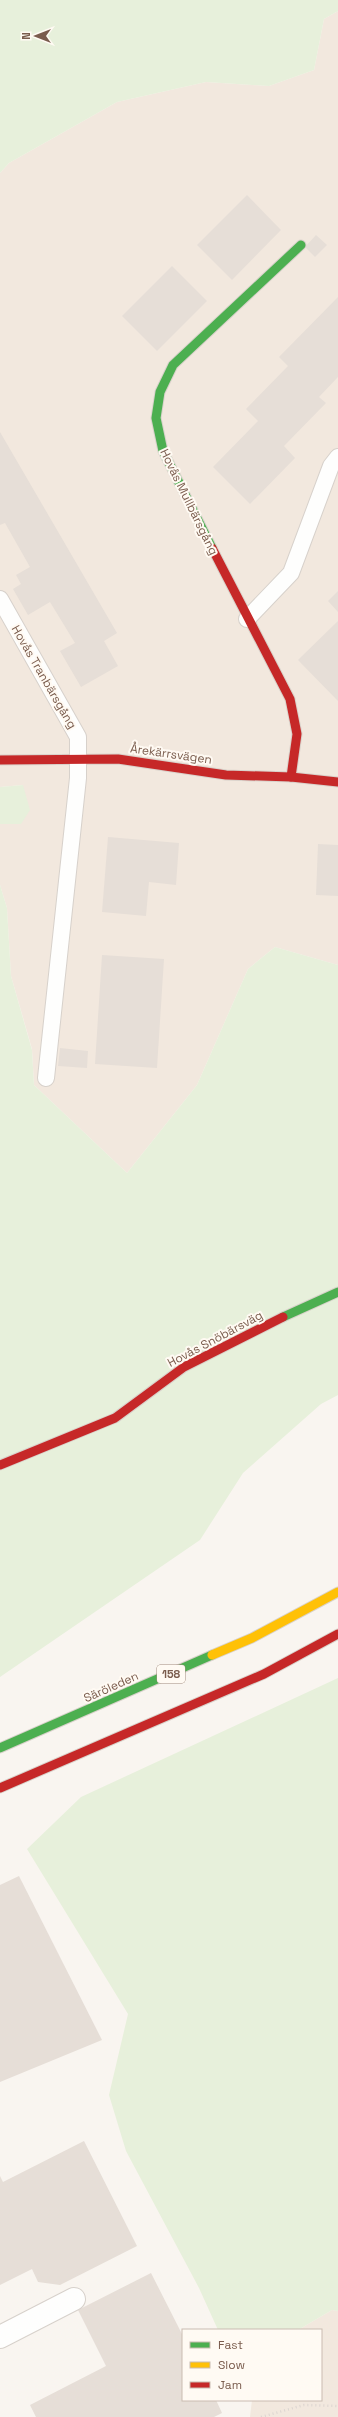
<svg xmlns="http://www.w3.org/2000/svg" width="338" height="2417" viewBox="0 0 338 2417" font-family="'Space Grotesk',sans-serif">
  <style>
    .residential { fill: #f2e8de }
    .green { fill: #e7f0db }
    .building { fill: #e6ded7 }
    .lines { fill: none; stroke-linecap: round; stroke-linejoin: round }
    .lane-casing { stroke: #d7d1cb; stroke-width: 18 }
    .street-casing { stroke: #d7d1cb; stroke-width: 24 }
    .fast-casing { stroke: #d9d2cb; stroke-width: 11 }
    .slow-casing { stroke: #d9d2cb; stroke-width: 11 }
    .jam-casing { stroke: #d9d2cb; stroke-width: 11 }
    .path { stroke: #dcd5d0; stroke-width: 2.5; stroke-dasharray: 1 3; stroke-linecap: butt }
    .lane { stroke: #fefefd; stroke-width: 16 }
    .street { stroke: #fefefd; stroke-width: 22 }
    .fast { stroke: #4caf50; stroke-width: 9 }
    .slow { stroke: #ffc107; stroke-width: 9 }
    .jam { stroke: #c62828; stroke-width: 9 }
    .labels { text-anchor: middle; dominant-baseline: central; stroke-width: 4; stroke-linejoin: round; paint-order: stroke }
    .shield { fill: #fffaf3; stroke: #a28b7f; stroke-width: 1 }
    .shield-label { font-size: 11px; font-weight: bold; fill: #7a5c4d }
    .street-label { font-size: 12px; fill: #7a5c4d; stroke: #fffaf3 }
  </style>
  <rect width="100%" height="100%" fill="#f9f5f0"/>
  <g class="residential">
    <polygon points="338,11 338,965 275,947 248,969 197,1085 127,1173 34,1085 32,1049 11,976 7,908 0,885 0,824 21,824 23,785 0,787 0,173 9,163 117,102 206,82 269,86 314,70 324,19"/>
    <polygon points="332,2310 338,2311 338,2417 250,2417 252,2400 321,2400 321,2330 298,2330"/>
  </g>
  <g class="green">
    <polygon points="0,0 338,0 338,11 324,19 314,70 269,86 206,82 117,102 9,163 0,173"/>
    <polygon points="23,785 30,810 21,824 0,824 0,787"/>
    <polygon points="0,885 7,908 11,976 32,1050 34,1085 127,1173 197,1085 248,969 275,947 338,965 338,1395 321,1404 243,1473 200,1540 0,1677"/>
    <polygon points="338,1678 338,2311 332,2310 298,2330 218,2330 199,2288 126,2151 109,2095 128,2014 27,1849 81,1797"/>
  </g>
  <g class="building">
    <polygon points="247,195 281,230 232,280 197,245"/>
    <polygon points="316,235 327,245 315,257 305,247"/>
    <polygon points="172,266 207,301 157,351 122,316"/>
    <polygon points="338,297 338,377 319,397 326,403 284,446 295,458 250,504 213,467 258,421 246,409 288,366 279,357"/>
    <polygon points="0,432 117,633 104,641 118,666 81,687 60,651 75,643 50,602 28,615 13,589 21,584 16,575 30,567 5,523 0,525"/>
    <polygon points="338,591 338,612 328,601"/>
    <polygon points="338,621 338,701 298,660"/>
    <polygon points="108,837 179,843 176,885 149,882 146,916 102,912"/>
    <polygon points="318,844 338,845 338,896 316,895"/>
    <polygon points="102,955 164,959 157,1068 95,1064"/>
    <polygon points="60,1048 88,1051 87,1068 58,1066"/>
    <polygon points="19,1876 102,2040 0,2082 0,1885"/>
    <polygon points="84,2141 137,2246 60,2285 38,2282 32,2269 0,2285 0,2176 3,2182"/>
    <polygon points="151,2273 183,2336 183,2400 216,2400 222,2413 214,2417 36,2417 30,2405 106,2366 78,2310"/>
  </g>
  <g class="lines">
    <defs>
      <g id="lane">
        <polyline points="0,599 78,737 78,778 46,1078"/>
        <polyline points="247,619 291,573 331,466 338,457"/>
      </g>
      <polyline id="street" points="0,2337 74,2299"/>
      <g id="fast">
        <polyline points="212,548 163,451 156,418 160,392 173,365 301,245"/>
        <polyline points="283,1317 338,1292"/>
        <polyline points="0,1748 212,1655"/>
      </g>
      <polyline id="slow" points="212,1655 252,1638 338,1592"/>
      <g id="jam">
        <polyline points="212,548 290,699 297,734 291,777"/>
        <polyline points="0,760 118,759 226,775 291,777 338,782"/>
        <polyline points="0,1465 115,1418 184,1367 283,1317"/>
        <polyline points="0,1788 264,1674 338,1634"/>
      </g>
    </defs>
    <use href="#lane" class="lane-casing"/>
    <use href="#street" class="street-casing"/>
    <use href="#fast" class="fast-casing"/>
    <use href="#slow" class="slow-casing"/>
    <use href="#jam" class="jam-casing"/>
    <polyline class="path" points="261,2417 304,2405 338,2406"/>
    <use href="#lane" class="lane"/>
    <use href="#street" class="street"/>
    <use href="#fast" class="fast"/>
    <use href="#slow" class="slow"/>
    <use href="#jam" class="jam"/>
  </g>
  <g class="labels">
    <rect class="shield" x="157" y="1665" width="28" height="18" rx="3"/>
    <g class="shield-label">
      <text x="171" y="1674">158</text>
    </g>
    <g class="street-label">
      <text transform="translate(189 502) rotate(64)">Hovås Mullbärsgång</text>
      <text transform="translate(44 677) rotate(60)">Hovås Tranbärsgång</text>
      <text transform="translate(171 754) rotate(8)">Årekärrsvägen</text>
      <text transform="translate(215 1339) rotate(-28)">Hovås Snöbärsväg</text>
      <text transform="translate(111 1687) rotate(-24)">Säröleden</text>
    </g>
  </g>
  <rect x="182" y="2329" width="140" height="72" fill="#fffaf3" stroke="#cabbb1"/>
  <rect x="190" y="2342" width="20" height="6" fill="#4caf50" stroke="#cabbb1"/>
  <text x="218" y="2349" font-size="12" fill="#7a5c4d">Fast</text>
  <rect x="190" y="2362" width="20" height="6" fill="#ffc107" stroke="#cabbb1"/>
  <text x="218" y="2369" font-size="12" fill="#7a5c4d">Slow</text>
  <rect x="190" y="2382" width="20" height="6" fill="#c62828" stroke="#cabbb1"/>
  <text x="218" y="2389" font-size="12" fill="#7a5c4d">Jam</text>
  <g transform="translate(36 36) rotate(270)" stroke="#fffaf3" stroke-width="3" paint-order="stroke">
  <path d="M0-3L7 15L0 10L-7 15Z" fill="#7a5c4d"/>
  <text y="-6" font-size="11" font-weight="bold" text-anchor="middle" fill="#7a5c4d">N</text>
  </g>
</svg>
